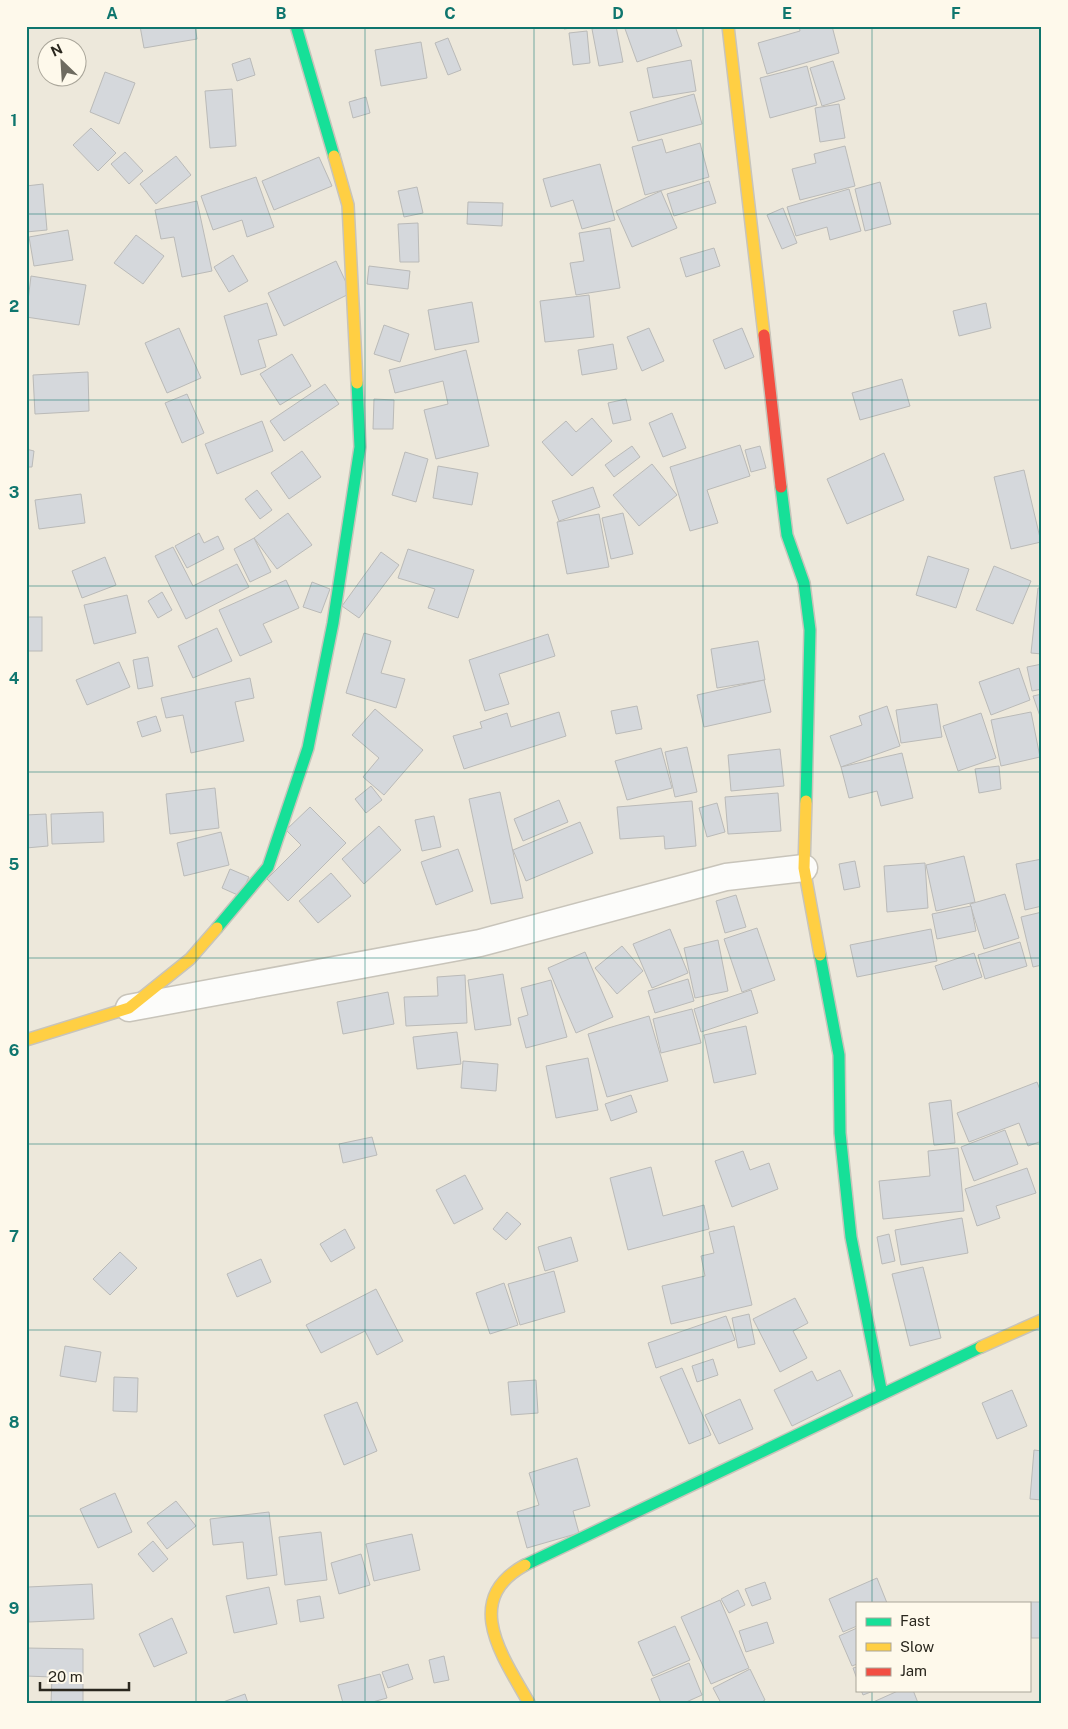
<svg xmlns="http://www.w3.org/2000/svg" width="1068" height="1729" viewBox="0 0 1068 1729" font-family="'Public Sans',sans-serif">
  <style>
    .building { fill: #d5d8dc; stroke: #babab8 }
    .lines { fill: none; stroke-linecap: round; stroke-linejoin: round }
    .street-casing { stroke: #c8c4ba; stroke-width: 29 }
    .fast-casing { stroke: #c8c4ba; stroke-width: 14 }
    .slow-casing { stroke: #c8c4ba; stroke-width: 14 }
    .jam-casing { stroke: #c8c4ba; stroke-width: 14 }
    .street { stroke: #fcfcfa; stroke-width: 26 }
    .fast { stroke: #16e098; stroke-width: 11 }
    .slow { stroke: #ffcf43; stroke-width: 11 }
    .jam { stroke: #f24e42; stroke-width: 11 }
    .grid { fill: none; stroke: #0f766e; stroke-width: 1; stroke-opacity: 0.55 }
    .neatline { fill: none; stroke: #0f766e; stroke-width: 2 }
    .grid-label { font-size: 16px; text-anchor: middle; font-weight: bold; fill: #0f766e }
  </style>
  <rect width="100%" height="100%" fill="#ede8db"/>
  <g class="building">
    <polygon points="140,26 195,26 197,39 144,48"/>
    <polygon points="564,26 586,26 564,29"/>
    <polygon points="604,26 616,26 623,62 599,66 592,29"/>
    <polygon points="624,26 675,26 682,46 637,62"/>
    <polygon points="799,26 832,26 839,53 767,74 758,43 800,31"/>
    <polygon points="587,31 590,63 573,65 569,33"/>
    <polygon points="448,38 461,70 448,75 435,43"/>
    <polygon points="421,42 427,78 381,86 375,50"/>
    <polygon points="250,58 255,75 237,81 232,64"/>
    <polygon points="691,60 696,91 653,98 647,68"/>
    <polygon points="833,61 845,99 822,106 810,68"/>
    <polygon points="807,66 817,105 770,118 760,78"/>
    <polygon points="105,72 135,83 119,124 90,112"/>
    <polygon points="232,89 236,146 210,148 205,91"/>
    <polygon points="694,94 702,124 638,141 630,112"/>
    <polygon points="366,97 370,113 353,118 349,102"/>
    <polygon points="839,104 845,138 820,142 815,108"/>
    <polygon points="91,128 116,153 98,171 73,145"/>
    <polygon points="662,139 666,153 700,143 709,177 645,195 632,147"/>
    <polygon points="845,146 855,186 800,200 792,169 816,163 814,154"/>
    <polygon points="125,152 143,171 129,184 111,164"/>
    <polygon points="176,156 191,175 156,204 140,184"/>
    <polygon points="319,157 332,186 274,210 262,181"/>
    <polygon points="600,164 615,220 582,229 573,200 551,207 543,179"/>
    <polygon points="256,177 274,227 247,237 242,220 213,230 201,196"/>
    <polygon points="709,181 716,203 674,216 667,194"/>
    <polygon points="880,182 891,224 865,231 855,189"/>
    <polygon points="43,184 47,230 26,232 26,186"/>
    <polygon points="417,187 423,213 404,217 398,191"/>
    <polygon points="849,189 861,231 830,240 827,227 796,236 787,207"/>
    <polygon points="661,191 677,228 632,247 616,211"/>
    <polygon points="197,201 212,271 182,277 174,237 161,239 155,210"/>
    <polygon points="468,202 503,203 502,226 467,224"/>
    <polygon points="783,208 797,243 782,249 767,215"/>
    <polygon points="418,223 419,262 400,262 398,224"/>
    <polygon points="610,228 620,288 576,295 570,263 584,261 579,233"/>
    <polygon points="68,230 73,260 34,266 29,237"/>
    <polygon points="136,235 164,256 143,284 114,263"/>
    <polygon points="714,248 720,266 686,277 680,258"/>
    <polygon points="233,255 248,281 229,292 214,267"/>
    <polygon points="336,261 351,293 284,326 268,293"/>
    <polygon points="369,266 410,271 408,289 367,284"/>
    <polygon points="31,276 86,285 79,325 26,317"/>
    <polygon points="589,295 594,337 545,342 540,301"/>
    <polygon points="472,302 479,342 435,350 428,310"/>
    <polygon points="267,303 277,335 258,340 266,367 241,375 224,316"/>
    <polygon points="986,303 991,328 959,336 953,311"/>
    <polygon points="384,325 409,334 400,362 374,354"/>
    <polygon points="179,328 201,378 167,393 145,343"/>
    <polygon points="649,328 664,361 642,371 627,337"/>
    <polygon points="742,328 754,357 725,369 713,340"/>
    <polygon points="613,344 617,369 582,375 578,350"/>
    <polygon points="466,350 489,446 436,459 424,410 448,404 443,381 395,393 389,370"/>
    <polygon points="292,354 311,386 280,405 260,374"/>
    <polygon points="88,372 89,411 35,414 33,375"/>
    <polygon points="902,379 910,406 860,420 852,393"/>
    <polygon points="325,384 339,404 284,441 270,421"/>
    <polygon points="187,394 204,433 182,443 165,403"/>
    <polygon points="374,399 394,400 393,429 373,429"/>
    <polygon points="626,399 631,420 613,424 608,403"/>
    <polygon points="672,413 686,448 663,457 649,423"/>
    <polygon points="592,418 612,441 572,476 542,442 566,421 576,432"/>
    <polygon points="262,421 273,451 217,474 205,444"/>
    <polygon points="740,445 750,476 707,490 718,523 690,531 670,467"/>
    <polygon points="632,446 640,457 614,477 605,465"/>
    <polygon points="760,446 766,468 751,472 745,450"/>
    <polygon points="26,449 34,451 32,467 26,467"/>
    <polygon points="302,451 321,477 289,499 271,473"/>
    <polygon points="405,452 428,459 416,502 392,495"/>
    <polygon points="884,453 904,500 847,524 827,479"/>
    <polygon points="652,464 677,495 639,526 613,495"/>
    <polygon points="438,466 478,473 472,505 433,498"/>
    <polygon points="1024,470 1041,542 1011,549 994,477"/>
    <polygon points="593,487 600,507 559,521 552,501"/>
    <polygon points="257,490 272,510 260,519 245,499"/>
    <polygon points="81,494 85,523 39,529 35,500"/>
    <polygon points="288,513 312,545 277,569 254,538"/>
    <polygon points="623,513 633,554 611,559 602,518"/>
    <polygon points="599,514 609,567 567,574 557,522"/>
    <polygon points="199,533 204,543 218,536 224,549 187,568 175,546"/>
    <polygon points="254,538 271,572 250,582 234,549"/>
    <polygon points="173,547 193,586 237,564 249,587 186,619 155,556"/>
    <polygon points="408,549 474,570 458,618 428,608 435,589 398,578"/>
    <polygon points="381,552 399,565 359,618 342,606"/>
    <polygon points="928,556 969,569 956,608 916,595"/>
    <polygon points="105,557 116,585 82,598 72,571"/>
    <polygon points="994,566 1031,581 1013,624 976,610"/>
    <polygon points="286,580 299,608 263,624 272,642 240,656 219,610"/>
    <polygon points="312,582 330,589 321,613 303,607"/>
    <polygon points="1038,588 1042,588 1042,654 1031,653"/>
    <polygon points="162,592 172,610 158,618 148,601"/>
    <polygon points="127,595 136,633 94,644 84,605"/>
    <rect x="26" y="617" width="16" height="34"/>
    <polygon points="217,628 232,661 193,678 178,646"/>
    <polygon points="364,633 391,641 381,673 405,679 396,708 346,693"/>
    <polygon points="548,634 555,656 499,674 509,704 485,711 469,660"/>
    <polygon points="758,641 765,680 717,688 711,649"/>
    <polygon points="148,657 153,686 138,689 133,660"/>
    <polygon points="119,662 130,687 87,705 76,680"/>
    <polygon points="1042,664 1042,689 1032,691 1027,667"/>
    <polygon points="1019,668 1030,700 991,715 979,682"/>
    <polygon points="250,678 254,698 235,702 244,741 191,753 183,715 166,718 161,698"/>
    <polygon points="764,680 771,712 704,727 697,695"/>
    <polygon points="1042,694 1042,722 1033,696"/>
    <polygon points="937,704 942,737 901,743 896,710"/>
    <polygon points="637,706 642,729 616,734 611,711"/>
    <polygon points="887,706 900,746 841,767 830,736 862,725 859,716"/>
    <polygon points="375,709 423,750 384,795 363,777 379,758 352,735"/>
    <polygon points="559,712 566,736 464,769 453,736 482,728 480,722 507,713 511,727"/>
    <polygon points="1031,712 1040,757 1001,766 991,720"/>
    <polygon points="981,713 996,758 958,771 943,726"/>
    <polygon points="156,716 161,731 142,737 137,722"/>
    <polygon points="687,747 697,792 675,797 665,752"/>
    <polygon points="661,748 672,788 627,800 615,761"/>
    <polygon points="780,749 784,786 731,791 728,755"/>
    <polygon points="902,753 913,798 881,806 877,791 849,798 841,767"/>
    <polygon points="999,766 1001,789 979,793 975,769"/>
    <polygon points="371,786 382,800 366,813 355,799"/>
    <polygon points="215,788 219,828 170,834 166,794"/>
    <polygon points="500,792 523,898 491,904 469,799"/>
    <polygon points="778,793 781,831 728,834 725,797"/>
    <polygon points="559,800 568,822 523,841 514,819"/>
    <polygon points="692,801 696,846 665,849 664,836 620,839 617,807"/>
    <polygon points="717,803 725,832 707,837 699,808"/>
    <polygon points="310,807 346,843 288,901 267,879 301,845 286,830"/>
    <polygon points="103,812 104,842 52,844 51,814"/>
    <polygon points="46,814 48,846 26,848 26,815"/>
    <polygon points="434,816 441,847 422,851 415,820"/>
    <polygon points="580,822 593,853 526,881 513,850"/>
    <polygon points="379,826 401,850 364,884 342,859"/>
    <polygon points="221,832 229,865 184,876 177,843"/>
    <polygon points="458,849 473,891 436,905 421,862"/>
    <polygon points="964,856 975,902 936,911 926,865"/>
    <polygon points="1042,859 1042,906 1025,910 1016,864"/>
    <polygon points="855,861 860,887 844,890 839,864"/>
    <polygon points="925,863 928,908 887,912 884,866"/>
    <polygon points="230,869 249,877 240,896 222,888"/>
    <polygon points="331,873 351,896 318,923 299,901"/>
    <polygon points="1005,894 1019,938 984,949 970,904"/>
    <polygon points="736,895 746,927 725,933 716,901"/>
    <polygon points="971,906 976,931 937,939 932,914"/>
    <polygon points="1042,912 1042,965 1033,967 1021,917"/>
    <polygon points="757,928 775,980 742,992 724,939"/>
    <polygon points="670,929 688,973 652,988 633,944"/>
    <polygon points="931,929 937,961 857,977 850,945"/>
    <polygon points="718,940 728,991 695,998 684,948"/>
    <polygon points="1020,942 1027,966 985,979 978,955"/>
    <polygon points="622,946 643,971 617,994 595,968"/>
    <polygon points="585,952 613,1017 576,1033 548,968"/>
    <polygon points="974,953 982,977 943,990 935,966"/>
    <polygon points="503,974 511,1025 475,1030 468,980"/>
    <polygon points="465,975 467,1023 406,1026 404,997 438,996 437,977"/>
    <polygon points="688,979 694,1001 655,1013 648,991"/>
    <polygon points="551,980 567,1037 526,1048 518,1018 528,1015 521,988"/>
    <polygon points="751,990 758,1013 701,1032 694,1009"/>
    <polygon points="388,992 394,1024 343,1034 337,1002"/>
    <polygon points="692,1009 701,1043 661,1053 653,1019"/>
    <polygon points="649,1016 668,1081 607,1097 588,1034"/>
    <polygon points="746,1026 756,1074 714,1083 704,1035"/>
    <polygon points="457,1032 461,1064 417,1069 413,1037"/>
    <polygon points="588,1058 598,1110 556,1118 546,1066"/>
    <polygon points="463,1061 498,1064 496,1091 461,1088"/>
    <polygon points="1037,1082 1042,1095 1042,1141 1028,1146 1019,1123 969,1142 957,1113"/>
    <polygon points="631,1095 637,1112 611,1121 605,1104"/>
    <polygon points="951,1100 955,1143 934,1145 929,1103"/>
    <polygon points="1005,1130 1018,1164 974,1181 961,1147"/>
    <polygon points="372,1137 377,1155 343,1163 339,1144"/>
    <polygon points="958,1148 964,1211 883,1219 879,1181 930,1176 928,1151"/>
    <polygon points="743,1151 750,1170 769,1163 778,1189 732,1207 715,1161"/>
    <polygon points="651,1167 663,1216 704,1205 709,1229 628,1250 610,1178"/>
    <polygon points="1027,1168 1036,1193 996,1206 1000,1218 977,1226 965,1189"/>
    <polygon points="465,1175 483,1209 454,1224 436,1190"/>
    <polygon points="507,1212 521,1224 506,1240 493,1229"/>
    <polygon points="962,1218 968,1253 901,1265 895,1230"/>
    <polygon points="734,1226 752,1305 671,1324 662,1286 705,1276 701,1256 714,1253 709,1232"/>
    <polygon points="345,1229 355,1248 331,1262 320,1244"/>
    <polygon points="889,1234 895,1261 882,1264 877,1237"/>
    <polygon points="571,1237 578,1261 545,1271 538,1247"/>
    <polygon points="120,1252 137,1268 110,1295 93,1279"/>
    <polygon points="261,1259 271,1282 237,1297 227,1274"/>
    <polygon points="923,1267 941,1338 910,1346 892,1274"/>
    <polygon points="554,1271 565,1312 520,1325 508,1284"/>
    <polygon points="504,1283 518,1325 490,1334 476,1293"/>
    <polygon points="376,1289 403,1341 377,1355 365,1331 321,1353 306,1325"/>
    <polygon points="795,1298 808,1323 793,1331 807,1358 780,1372 753,1319"/>
    <polygon points="749,1314 755,1344 738,1348 732,1318"/>
    <polygon points="726,1316 735,1340 656,1368 648,1343"/>
    <polygon points="65,1346 101,1352 96,1382 60,1376"/>
    <polygon points="713,1359 718,1375 697,1382 692,1366"/>
    <polygon points="682,1368 711,1435 689,1444 660,1377"/>
    <polygon points="840,1370 853,1396 792,1426 774,1390 812,1371 817,1381"/>
    <polygon points="114,1377 138,1378 137,1412 113,1411"/>
    <polygon points="536,1380 538,1413 511,1415 508,1382"/>
    <polygon points="1012,1390 1027,1426 997,1439 982,1403"/>
    <polygon points="740,1399 753,1429 719,1444 705,1415"/>
    <polygon points="357,1402 377,1451 344,1465 324,1415"/>
    <polygon points="1034,1450 1042,1451 1042,1500 1030,1499"/>
    <polygon points="577,1458 590,1506 573,1511 579,1533 527,1548 517,1512 539,1505 529,1473"/>
    <polygon points="115,1493 132,1532 98,1548 80,1509"/>
    <polygon points="176,1501 196,1526 167,1549 147,1523"/>
    <polygon points="269,1512 277,1575 247,1579 243,1542 213,1545 210,1519"/>
    <polygon points="321,1532 327,1580 285,1585 279,1537"/>
    <polygon points="412,1534 420,1570 374,1581 366,1544"/>
    <polygon points="153,1541 168,1559 153,1572 138,1554"/>
    <polygon points="361,1554 370,1585 339,1594 331,1563"/>
    <polygon points="877,1578 887,1603 857,1603 857,1626 843,1632 829,1599"/>
    <polygon points="765,1582 771,1599 752,1606 745,1589"/>
    <polygon points="92,1584 94,1619 29,1622 28,1587"/>
    <polygon points="269,1587 277,1624 234,1633 226,1596"/>
    <polygon points="738,1590 745,1605 729,1613 721,1599"/>
    <polygon points="320,1596 324,1618 300,1622 297,1600"/>
    <polygon points="720,1600 749,1668 711,1684 681,1617"/>
    <rect x="1031" y="1602" width="11" height="36"/>
    <polygon points="172,1618 187,1653 154,1667 139,1634"/>
    <polygon points="767,1622 774,1643 746,1652 739,1631"/>
    <polygon points="675,1626 690,1660 653,1676 638,1642"/>
    <polygon points="857,1628 857,1664 852,1666 839,1636"/>
    <polygon points="26,1648 83,1649 83,1703 51,1703 52,1677 26,1676"/>
    <polygon points="444,1656 449,1680 434,1683 429,1660"/>
    <polygon points="689,1663 702,1695 684,1703 661,1703 651,1679"/>
    <polygon points="408,1664 413,1679 388,1688 382,1672"/>
    <polygon points="857,1667 857,1679 853,1668"/>
    <polygon points="750,1669 765,1700 760,1703 721,1703 713,1688"/>
    <polygon points="380,1674 387,1698 369,1703 343,1703 338,1685"/>
    <polygon points="861,1690 876,1690 863,1695"/>
    <polygon points="900,1690 913,1690 918,1703 871,1703"/>
    <polygon points="245,1694 248,1703 223,1703 223,1702"/>
  </g>
  <g class="lines">
    <defs>
      <polyline id="street" points="129,1008 480,943 726,877 804,868"/>
      <g id="fast">
        <polyline points="296,26 334,156"/>
        <polyline points="781,487 787,535 804,583 810,630 806,801"/>
        <polyline points="217,928 268,867 308,748 333,623 360,447 357,383"/>
        <polyline points="820,955 839,1055 840,1133 851,1237 882,1394"/>
        <polyline points="525,1565 981,1347"/>
      </g>
      <g id="slow">
        <polyline points="728,26 764,335"/>
        <polyline points="334,156 348,205 357,383"/>
        <polyline points="806,801 804,868 820,955"/>
        <polyline points="26,1040 129,1008 190,959 217,928"/>
        <polyline points="981,1347 1042,1320"/>
        <path d="M525 1565C461 1600 503 1657 529 1703"/>
      </g>
      <polyline id="jam" points="764,335 781,487"/>
    </defs>
    <use href="#street" class="street-casing"/>
    <use href="#fast" class="fast-casing"/>
    <use href="#slow" class="slow-casing"/>
    <use href="#jam" class="jam-casing"/>
    <use href="#street" class="street"/>
    <use href="#fast" class="fast"/>
    <use href="#slow" class="slow"/>
    <use href="#jam" class="jam"/>
  </g>
  <path class="grid" d="M196 26V1703M365 26V1703M534 26V1703M703 26V1703M872 26V1603M26 214H1042M26 400H1042M26 586H1042M26 772H1042M26 958H1042M26 1144H1042M26 1330H1042M26 1516H1042M872 1690V1703"/>
  <rect width="1068" height="1729" fill="none" stroke="#fef9eb" stroke-width="55"/>
  <rect x="856" y="1602" width="175" height="90" fill="#fef9eb" stroke="#a9a599"/>
  <rect x="866" y="1618" width="25" height="8" fill="#16e098" stroke="#a9a599"/>
  <text x="900" y="1626" font-size="15" fill="#2a271e">Fast</text>
  <rect x="866" y="1643" width="25" height="8" fill="#ffcf43" stroke="#a9a599"/>
  <text x="900" y="1652" font-size="15" fill="#2a271e">Slow</text>
  <rect x="866" y="1668" width="25" height="8" fill="#f24e42" stroke="#a9a599"/>
  <text x="900" y="1676" font-size="15" fill="#2a271e">Jam</text>
  <g transform="translate(62 62) rotate(335)"><circle r="24" fill="#fef9eb" stroke="#a9a599"/>
  <path d="M0-4L9 19L0 12L-9 19Z" fill="#6e6b60"/>
  <text y="-8" font-size="14" font-weight="bold" text-anchor="middle" fill="#2a271e">N</text>
  </g>
  <path d="M40 1682v8h89v-8" fill="none" stroke="#2a271e" stroke-width="2.5"/>
  <text x="48" y="1682" font-size="15" fill="#2a271e" stroke="#fef9eb" stroke-width="4" paint-order="stroke">20 m</text>
  <rect x="28" y="28" width="1012" height="1674" class="neatline"/>
  <g class="grid-label">
    <text x="112" y="19">A</text>
    <text x="281" y="19">B</text>
    <text x="450" y="19">C</text>
    <text x="618" y="19">D</text>
    <text x="787" y="19">E</text>
    <text x="956" y="19">F</text>
    <text x="14" y="126">1</text>
    <text x="14" y="312">2</text>
    <text x="14" y="498">3</text>
    <text x="14" y="684">4</text>
    <text x="14" y="870">5</text>
    <text x="14" y="1056">6</text>
    <text x="14" y="1242">7</text>
    <text x="14" y="1428">8</text>
    <text x="14" y="1614">9</text>
  </g>
</svg>
